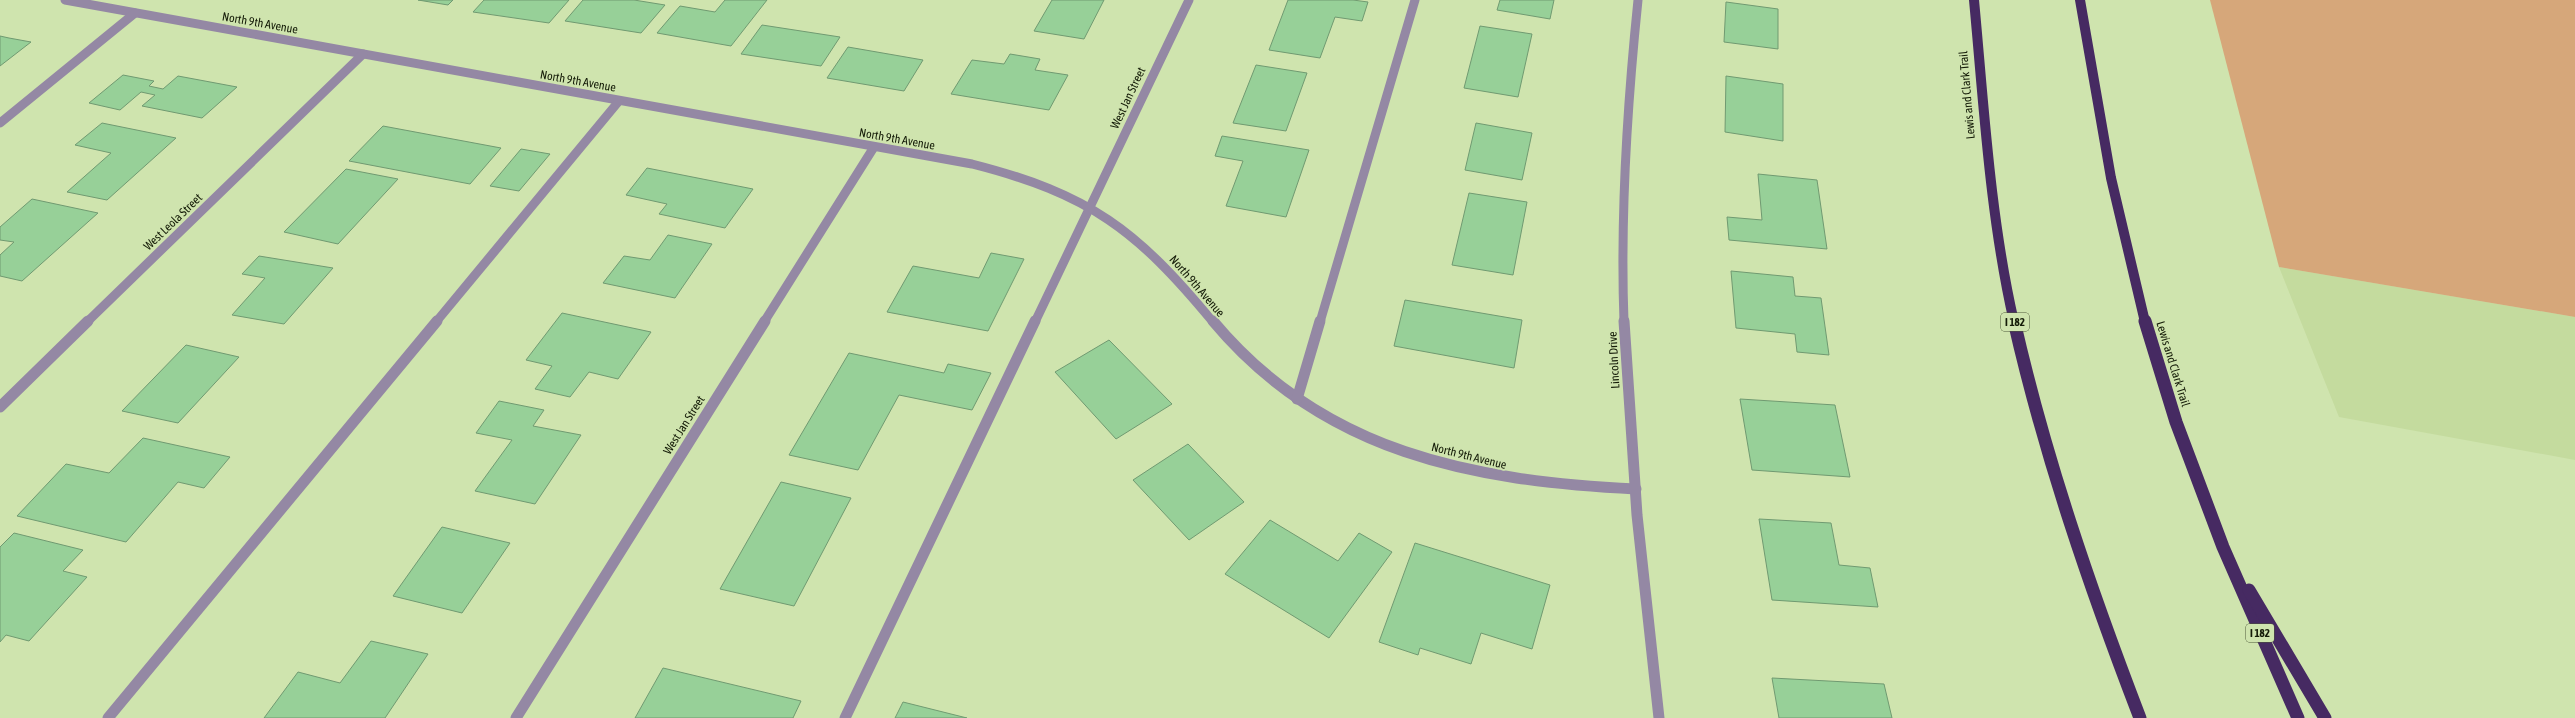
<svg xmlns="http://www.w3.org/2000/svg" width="2575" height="718" viewBox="0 0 2575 718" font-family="'Asap Condensed',sans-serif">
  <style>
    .built { fill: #c4db9e }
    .green { fill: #d6a77a }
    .building { fill: #97d098; stroke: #709a71 }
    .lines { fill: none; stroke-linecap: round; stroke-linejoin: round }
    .minor-far1 { stroke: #9488a4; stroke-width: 9 }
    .minor { stroke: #9488a4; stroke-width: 11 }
    .highway-far1 { stroke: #462a62; stroke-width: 10 }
    .highway { stroke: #462a62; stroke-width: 13 }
    .labels { text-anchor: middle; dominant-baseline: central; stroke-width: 4; stroke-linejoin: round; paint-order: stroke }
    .shield { fill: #cfe4ae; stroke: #4c5739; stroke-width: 1 }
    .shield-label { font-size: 11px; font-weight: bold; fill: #141b07 }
    .street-label { font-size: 12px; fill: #141b07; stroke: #cfe4ae }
  </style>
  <rect width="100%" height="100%" fill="#cfe4ae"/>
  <polygon class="built" points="2279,267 2575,317 2575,460 2339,417"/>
  <polygon class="green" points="2210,0 2575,0 2575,317 2279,267"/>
  <g class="building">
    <polygon points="418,0 453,0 448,5"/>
    <polygon points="484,0 569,0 549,23 473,12"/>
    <polygon points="583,0 634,0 665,5 641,33 565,21"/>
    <polygon points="725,0 767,0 731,46 657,33 680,6 715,12"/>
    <polygon points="1052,0 1104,0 1084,39 1034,31"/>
    <polygon points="1288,0 1353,0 1368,2 1362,21 1335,17 1320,58 1269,50"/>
    <polygon points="1500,0 1554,0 1550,19 1497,10"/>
    <polygon points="1726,2 1778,9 1778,49 1724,42"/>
    <polygon points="762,25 840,37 821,66 741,54"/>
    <polygon points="1480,26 1532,34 1518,97 1464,88"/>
    <polygon points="0,36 9,38 31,42 0,66"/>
    <polygon points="848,47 923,60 904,91 827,78"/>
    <polygon points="1010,54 1040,59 1035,70 1068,75 1049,110 951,94 972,60 1004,64"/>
    <polygon points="1256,65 1307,73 1286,131 1233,123"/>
    <polygon points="123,75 154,81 149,86 163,89 178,76 237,87 202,118 142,106 155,95 141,92 120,110 89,103"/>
    <polygon points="1726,76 1783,84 1783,141 1725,132"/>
    <polygon points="102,123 176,138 107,200 67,192 111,153 75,145"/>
    <polygon points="1476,123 1532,133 1522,180 1465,170"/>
    <polygon points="383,126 501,148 470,184 349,161"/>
    <polygon points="1222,136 1309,150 1286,217 1226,206 1243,161 1215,156"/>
    <polygon points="521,149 550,154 519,191 490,186"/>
    <polygon points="647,168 753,189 725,228 659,214 667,204 626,195"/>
    <polygon points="346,169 398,179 338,244 284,232"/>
    <polygon points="1758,174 1817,180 1827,249 1729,240 1727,217 1762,220"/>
    <polygon points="1469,193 1527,202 1513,275 1452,265"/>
    <polygon points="32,199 98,213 22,281 0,276 0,255 14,242 0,240 0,227"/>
    <polygon points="668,235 712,244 675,298 603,283 624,256 650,260"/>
    <polygon points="991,253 1024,259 988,331 887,312 913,266 979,278"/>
    <polygon points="259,256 333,268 284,324 232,315 265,278 242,274"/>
    <polygon points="1731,271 1793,277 1795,296 1821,298 1829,355 1797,352 1795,334 1736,328"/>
    <polygon points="1405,300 1522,320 1514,368 1394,346"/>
    <polygon points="562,313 651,332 618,379 589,372 570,397 535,389 552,366 526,360"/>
    <polygon points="1109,340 1172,404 1116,439 1055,372"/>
    <polygon points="186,345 239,357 178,423 122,411"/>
    <polygon points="849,353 944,373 948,364 991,373 972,410 899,395 858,470 789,455"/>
    <polygon points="1740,399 1835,405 1850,477 1752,470"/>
    <polygon points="499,401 544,410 533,426 581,435 535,504 475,491 512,440 476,433"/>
    <polygon points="143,438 230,457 204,488 178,482 126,542 17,516 66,464 109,473"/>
    <polygon points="1188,444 1244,502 1189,540 1133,480"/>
    <polygon points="781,482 851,498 794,606 720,589"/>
    <polygon points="1759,519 1831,523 1839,565 1870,568 1878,607 1772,600"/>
    <polygon points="1270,520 1338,561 1359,533 1392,552 1329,638 1225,574"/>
    <polygon points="442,527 510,543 462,613 393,596"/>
    <polygon points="14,533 83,550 63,571 87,577 29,641 6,635 0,642 0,547"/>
    <polygon points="1415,543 1550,585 1532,649 1481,633 1471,664 1420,648 1418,655 1379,642"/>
    <polygon points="371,641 428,654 385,718 264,718 298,672 340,683"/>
    <polygon points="663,668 801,701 793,718 635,718"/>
    <polygon points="1772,678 1884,684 1892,718 1779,718"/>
    <polygon points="903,702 967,718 895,718"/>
  </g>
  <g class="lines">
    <g class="minor-far1">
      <path d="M65 0 972 164C1090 194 1137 230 1213 322"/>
      <polyline points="0,123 135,13"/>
      <polyline points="87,322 363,54"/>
      <polyline points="436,322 619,101"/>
      <polyline points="764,322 874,147"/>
      <polyline points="1035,322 1189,0"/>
      <polyline points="1320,322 1415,0"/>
      <path d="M1624 322C1620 214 1627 107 1638 0"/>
    </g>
    <g class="minor">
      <path d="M1213 321C1323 453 1473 481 1636 489"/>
      <polyline points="1624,321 1637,515 1659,718"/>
      <polyline points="1297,399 1320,321"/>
      <polyline points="0,407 88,321"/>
      <polyline points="108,718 437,321"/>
      <polyline points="516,718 765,321"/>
      <polyline points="845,718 1035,321"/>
    </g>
    <g class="highway-far1">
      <path d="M1974 0C1984 107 1990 217 2014 322"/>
      <polyline points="2080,0 2111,178 2145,322"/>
    </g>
    <g class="highway">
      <path d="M2014 321C2045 457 2090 588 2140 718"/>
      <polyline points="2145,321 2176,422 2223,547 2298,718"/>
      <polyline points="2249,590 2325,718"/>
    </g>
  </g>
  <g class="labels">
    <g class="shield">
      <rect x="2001" y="313" width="28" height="18" rx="3"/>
      <rect x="2246" y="624" width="28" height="18" rx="3"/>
    </g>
    <g class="shield-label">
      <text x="2015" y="322">I 182</text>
      <text x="2260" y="633">I 182</text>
    </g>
    <g class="street-label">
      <text transform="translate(260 23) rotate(10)">North 9th Avenue</text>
      <text transform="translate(578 81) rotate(10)">North 9th Avenue</text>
      <text transform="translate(1967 95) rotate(-95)">Lewis and Clark Trail</text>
      <text transform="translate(1128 98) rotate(-65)">West Jan Street</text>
      <text transform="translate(897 139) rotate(10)">North 9th Avenue</text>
      <text transform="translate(173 222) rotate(-44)">West Leola Street</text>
      <text transform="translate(1197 286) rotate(49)">North 9th Avenue</text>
      <text transform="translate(1614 360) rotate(-93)">Lincoln Drive</text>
      <text transform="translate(2173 364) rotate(73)">Lewis and Clark Trail</text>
      <text transform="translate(684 425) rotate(-58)">West Jan Street</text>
      <text transform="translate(1469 456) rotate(14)">North 9th Avenue</text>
    </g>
  </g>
</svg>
